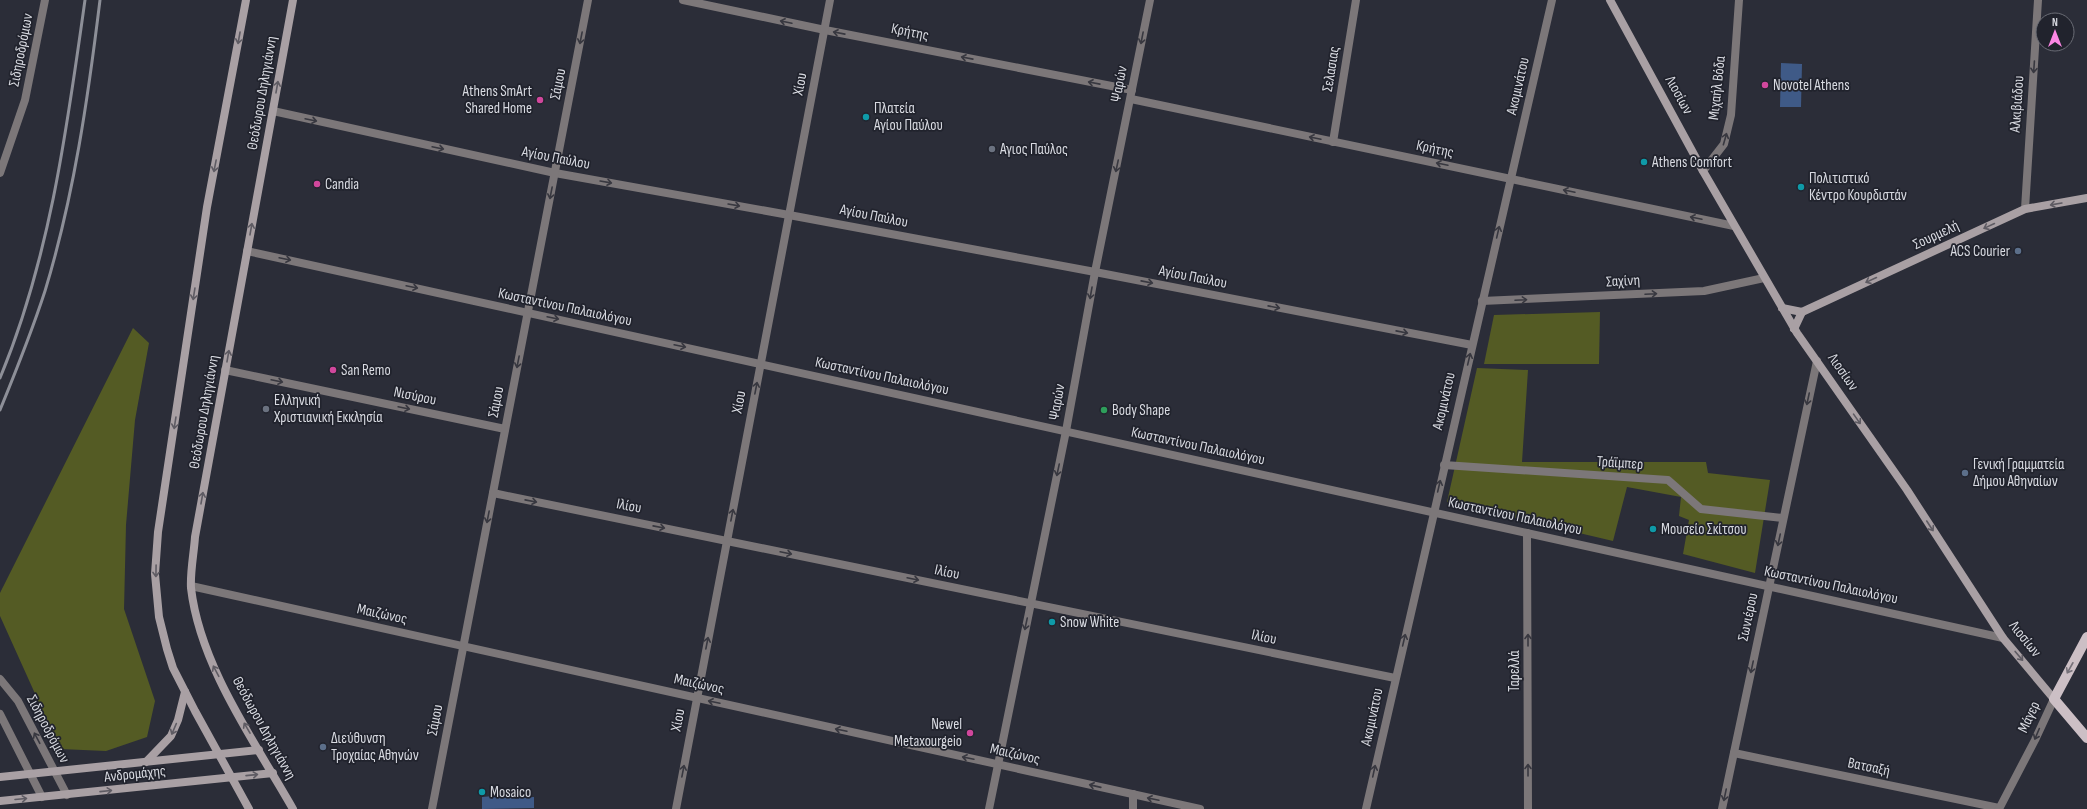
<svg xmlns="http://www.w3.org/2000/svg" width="2087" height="809" viewBox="0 0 2087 809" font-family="'Sofia Sans Condensed',sans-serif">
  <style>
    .green { fill: #545b24 }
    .water { fill: #3f5a87 }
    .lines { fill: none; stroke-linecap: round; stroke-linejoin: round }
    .pedestrian { stroke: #7c7779; stroke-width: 8 }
    .minor { stroke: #7c7779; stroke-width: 8 }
    .tertiary { stroke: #7c7779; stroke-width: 8 }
    .secondary { stroke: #a9a0a4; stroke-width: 8 }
    .primary { stroke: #ccbfc5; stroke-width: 10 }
    .rail { stroke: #8d8f98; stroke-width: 3 }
    .oneway { stroke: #383840 }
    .oneway2 { stroke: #5e5b63 }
    .oneway3 { stroke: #767179 }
    .hotel-dot { fill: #d1479c; stroke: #21232d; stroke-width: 1.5 }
    .culture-dot { fill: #0f9aa8; stroke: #21232d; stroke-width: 1.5 }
    .worship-dot { fill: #6b7280; stroke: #21232d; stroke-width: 1.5 }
    .service-dot { fill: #5c6f8a; stroke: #21232d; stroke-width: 1.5 }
    .leisure-dot { fill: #2e9e5b; stroke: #21232d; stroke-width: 1.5 }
    .labels { text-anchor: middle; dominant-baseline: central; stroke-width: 3.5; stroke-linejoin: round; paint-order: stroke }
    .street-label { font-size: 15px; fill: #d8dae1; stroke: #21232d }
    .poi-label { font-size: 15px; fill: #d8dae1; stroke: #21232d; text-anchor: start }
  </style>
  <rect width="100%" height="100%" fill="#2b2d38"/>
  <g class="green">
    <polygon points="1600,312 1599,364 1484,364 1494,315"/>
    <polygon points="133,328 149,343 135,420 126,525 124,609 155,701 147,737 106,751 60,749 0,616 0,593"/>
    <polygon points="1477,368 1528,370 1522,462 1706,462 1708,473 1770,480 1755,573 1683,554 1689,520 1679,516 1681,497 1627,487 1613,541 1447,502"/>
  </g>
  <g class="water">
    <polygon points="1781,63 1802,64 1801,107 1780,107"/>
    <polygon points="506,795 506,798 534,797 534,808 482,809 482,797"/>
  </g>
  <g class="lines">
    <g class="pedestrian">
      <polyline points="825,30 1132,90"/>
      <polyline points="789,215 1095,272"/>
      <polyline points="1444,465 1668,480 1701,509 1783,518"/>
    </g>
    <g class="minor">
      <polyline points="683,0 825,30"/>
      <polyline points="1131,99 1734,226"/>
      <polyline points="273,111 555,173 789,215"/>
      <polyline points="1333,142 1356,0"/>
      <polyline points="1703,171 1724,144 1731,115 1739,0"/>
      <polyline points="2025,209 2038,0"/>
      <polyline points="247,251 2003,638"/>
      <polyline points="1095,272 1472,345"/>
      <polyline points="1482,301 1704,291 1764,278"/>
      <polyline points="225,370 505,429"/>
      <polyline points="493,493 1395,678"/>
      <polyline points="1527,533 1528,809"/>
      <polyline points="191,586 1200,809"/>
      <polyline points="1734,753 1999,808"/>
      <polyline points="1133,794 1133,809"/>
      <polyline points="432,809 588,0"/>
      <polyline points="676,809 830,0"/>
      <polyline points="989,809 1066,431 1095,272 1150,0"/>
      <polyline points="1366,809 1552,0"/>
      <polyline points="1722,809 1817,361"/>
    </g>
    <g class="tertiary">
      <polyline points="0,173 25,100 45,0"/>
      <polyline points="0,679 18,701 67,795"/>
      <polyline points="0,714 42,797"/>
      <polyline points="1999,809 2035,740 2054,699"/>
    </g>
    <g class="secondary">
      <polyline points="246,0 207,207 158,532 155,574 159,617 167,649 173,668 195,711 249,809"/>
      <path d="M293 0 195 537C194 553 190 572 191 588 200 666 255 742 293 809"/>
      <polyline points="1610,0 1703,171 1797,333 1907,490 2003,638 2054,699"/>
      <polyline points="1782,308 1802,312 2025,209 2087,198"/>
      <polyline points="1794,329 1802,312"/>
      <polyline points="146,762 171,736 178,720 185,692"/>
      <polyline points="0,777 259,750"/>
      <polyline points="0,801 273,773"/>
    </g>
    <polyline class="primary" points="2087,637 2054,699 2087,738"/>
    <g class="rail">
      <path d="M0 378C50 258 67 128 85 0"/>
      <path d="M0 410C16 371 32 331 45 291 74 196 88 98 100 0"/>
    </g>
  </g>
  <defs><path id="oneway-shaft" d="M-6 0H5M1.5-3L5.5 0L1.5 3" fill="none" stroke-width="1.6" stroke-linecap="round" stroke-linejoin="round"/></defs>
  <g class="oneway">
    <use href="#oneway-shaft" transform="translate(786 22) rotate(-168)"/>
    <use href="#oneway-shaft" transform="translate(839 33) rotate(-169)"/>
    <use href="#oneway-shaft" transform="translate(581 38) rotate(101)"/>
    <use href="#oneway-shaft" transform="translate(1142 38) rotate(101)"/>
    <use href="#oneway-shaft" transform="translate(967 58) rotate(-169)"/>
    <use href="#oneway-shaft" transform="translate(2034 67) rotate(94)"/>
    <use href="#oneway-shaft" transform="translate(1094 83) rotate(-169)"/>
    <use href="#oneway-shaft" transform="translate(311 120) rotate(12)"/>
    <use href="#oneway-shaft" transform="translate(1315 138) rotate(-168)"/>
    <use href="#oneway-shaft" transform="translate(1725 139) rotate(-74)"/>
    <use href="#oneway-shaft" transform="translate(438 148) rotate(12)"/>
    <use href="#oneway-shaft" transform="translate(1442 164) rotate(-168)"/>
    <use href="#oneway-shaft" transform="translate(1117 166) rotate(102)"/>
    <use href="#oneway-shaft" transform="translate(606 182) rotate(10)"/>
    <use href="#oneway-shaft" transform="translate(1569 191) rotate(-168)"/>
    <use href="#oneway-shaft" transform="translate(551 193) rotate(101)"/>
    <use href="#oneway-shaft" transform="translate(734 205) rotate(10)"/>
    <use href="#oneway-shaft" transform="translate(1696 218) rotate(-168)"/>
    <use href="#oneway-shaft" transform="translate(1498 232) rotate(-77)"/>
    <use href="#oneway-shaft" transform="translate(285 259) rotate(12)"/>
    <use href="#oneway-shaft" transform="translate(1147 282) rotate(11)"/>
    <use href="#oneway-shaft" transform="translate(412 287) rotate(12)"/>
    <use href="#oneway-shaft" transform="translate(1091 293) rotate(100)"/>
    <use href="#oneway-shaft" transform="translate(1651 294) rotate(-3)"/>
    <use href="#oneway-shaft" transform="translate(1521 300) rotate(-3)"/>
    <use href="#oneway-shaft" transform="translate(1274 307) rotate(11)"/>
    <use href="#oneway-shaft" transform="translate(553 318) rotate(12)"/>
    <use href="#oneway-shaft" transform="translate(1402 332) rotate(11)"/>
    <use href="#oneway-shaft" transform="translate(680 346) rotate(12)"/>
    <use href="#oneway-shaft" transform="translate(1469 359) rotate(-77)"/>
    <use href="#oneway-shaft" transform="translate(518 362) rotate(101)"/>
    <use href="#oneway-shaft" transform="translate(277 381) rotate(12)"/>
    <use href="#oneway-shaft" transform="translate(756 388) rotate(-79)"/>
    <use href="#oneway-shaft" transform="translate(1808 399) rotate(102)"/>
    <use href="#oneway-shaft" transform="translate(404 408) rotate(12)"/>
    <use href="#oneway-shaft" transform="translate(1058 470) rotate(102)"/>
    <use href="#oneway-shaft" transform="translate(1439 486) rotate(-77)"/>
    <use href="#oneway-shaft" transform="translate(531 501) rotate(11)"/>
    <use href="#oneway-shaft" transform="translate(732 515) rotate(-79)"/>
    <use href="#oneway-shaft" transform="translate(488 517) rotate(101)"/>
    <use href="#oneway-shaft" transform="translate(659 527) rotate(11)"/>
    <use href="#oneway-shaft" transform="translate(1779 540) rotate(102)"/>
    <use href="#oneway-shaft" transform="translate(786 553) rotate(12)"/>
    <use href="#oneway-shaft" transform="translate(913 579) rotate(12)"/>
    <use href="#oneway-shaft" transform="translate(1026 624) rotate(102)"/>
    <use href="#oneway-shaft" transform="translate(1404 640) rotate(-77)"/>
    <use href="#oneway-shaft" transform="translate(1528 640) rotate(-90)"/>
    <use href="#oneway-shaft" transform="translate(707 643) rotate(-79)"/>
    <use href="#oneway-shaft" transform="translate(1752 667) rotate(102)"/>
    <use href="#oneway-shaft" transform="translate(714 702) rotate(-168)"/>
    <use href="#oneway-shaft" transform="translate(841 730) rotate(-168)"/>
    <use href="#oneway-shaft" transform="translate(2037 734) rotate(113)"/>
    <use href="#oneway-shaft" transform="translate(37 738) rotate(-118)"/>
    <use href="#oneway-shaft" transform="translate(968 758) rotate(-168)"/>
    <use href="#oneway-shaft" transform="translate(1528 770) rotate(-90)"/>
    <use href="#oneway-shaft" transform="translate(683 771) rotate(-79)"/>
    <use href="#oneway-shaft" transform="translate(1374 771) rotate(-78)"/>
    <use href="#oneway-shaft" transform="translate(1095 786) rotate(-167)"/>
    <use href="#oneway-shaft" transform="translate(1725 795) rotate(102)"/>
    <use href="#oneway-shaft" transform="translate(1153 799) rotate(-168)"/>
  </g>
  <g class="oneway2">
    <use href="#oneway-shaft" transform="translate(239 38) rotate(100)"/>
    <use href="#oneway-shaft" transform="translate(277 87) rotate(-80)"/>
    <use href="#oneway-shaft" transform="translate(215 166) rotate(101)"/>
    <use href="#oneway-shaft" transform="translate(2056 204) rotate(170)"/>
    <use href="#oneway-shaft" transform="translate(1989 226) rotate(155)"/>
    <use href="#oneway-shaft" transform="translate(251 229) rotate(-80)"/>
    <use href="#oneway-shaft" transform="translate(1871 280) rotate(155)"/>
    <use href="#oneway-shaft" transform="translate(194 294) rotate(99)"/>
    <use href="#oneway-shaft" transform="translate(228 356) rotate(-80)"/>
    <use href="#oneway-shaft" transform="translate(1857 419) rotate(55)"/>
    <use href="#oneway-shaft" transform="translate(175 423) rotate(99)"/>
    <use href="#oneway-shaft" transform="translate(202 498) rotate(-80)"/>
    <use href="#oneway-shaft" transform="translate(1930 526) rotate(57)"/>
    <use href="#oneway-shaft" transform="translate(156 571) rotate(91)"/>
    <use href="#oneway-shaft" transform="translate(2019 656) rotate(50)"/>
    <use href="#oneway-shaft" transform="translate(216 671) rotate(-118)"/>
    <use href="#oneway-shaft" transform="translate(247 728) rotate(-120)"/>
    <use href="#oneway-shaft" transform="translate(174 729) rotate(113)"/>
    <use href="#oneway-shaft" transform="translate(252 775) rotate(-6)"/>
    <use href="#oneway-shaft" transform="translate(106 791) rotate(-6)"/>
    <use href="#oneway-shaft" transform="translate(21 799) rotate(-5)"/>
  </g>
  <use class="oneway3" href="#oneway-shaft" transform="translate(2070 668) rotate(119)"/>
  <g class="hotel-dot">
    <circle cx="1765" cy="85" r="4"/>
    <circle cx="540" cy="100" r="4"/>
    <circle cx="317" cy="184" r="4"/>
    <circle cx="333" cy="370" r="4"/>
    <circle cx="970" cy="733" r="4"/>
  </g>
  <g class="culture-dot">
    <circle cx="866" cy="117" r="4"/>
    <circle cx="1644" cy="162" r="4"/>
    <circle cx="1801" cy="187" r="4"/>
    <circle cx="1653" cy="529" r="4"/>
    <circle cx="1052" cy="622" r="4"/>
    <circle cx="482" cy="792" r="4"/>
  </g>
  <g class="worship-dot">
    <circle cx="992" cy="149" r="4"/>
    <circle cx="266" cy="409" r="4"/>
  </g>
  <g class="service-dot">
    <circle cx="2018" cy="251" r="4"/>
    <circle cx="1965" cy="473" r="4"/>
    <circle cx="323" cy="747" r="4"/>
  </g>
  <circle class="leisure-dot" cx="1104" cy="410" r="4"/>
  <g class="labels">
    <g class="street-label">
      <text transform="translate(910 32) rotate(11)">Κρήτης</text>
      <text transform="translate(21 50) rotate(-79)">Σιδηροδρόμων</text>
      <text transform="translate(1331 69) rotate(-81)">Σελασιας</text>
      <text transform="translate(558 84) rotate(-79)">Σάμου</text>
      <text transform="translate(800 84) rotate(-79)">Χίου</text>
      <text transform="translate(1119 84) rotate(-79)">Ψαρών</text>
      <text transform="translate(1518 86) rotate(-77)">Ακομινάτου</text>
      <text transform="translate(1717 88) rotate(-84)">Μιχαήλ Βόδα</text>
      <text transform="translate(262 93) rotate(-80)">Θεόδωρου Δηληγιάννη</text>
      <text transform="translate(1679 95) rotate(61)">Λιοσίων</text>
      <text transform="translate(2017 104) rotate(-86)">Αλκιβιάδου</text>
      <text transform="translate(1435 149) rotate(12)">Κρήτης</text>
      <text transform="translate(556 158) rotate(11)">Αγίου Παύλου</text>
      <text transform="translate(874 216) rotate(11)">Αγίου Παύλου</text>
      <text transform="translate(1936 235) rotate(-25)">Σουρμελή</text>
      <text transform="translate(1193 277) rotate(11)">Αγίου Παύλου</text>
      <text transform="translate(1623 281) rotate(-3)">Σαχίνη</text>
      <text transform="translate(565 307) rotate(12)">Κωσταντίνου Παλαιολόγου</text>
      <text transform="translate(1843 372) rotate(55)">Λιοσίων</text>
      <text transform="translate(882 376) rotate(12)">Κωσταντίνου Παλαιολόγου</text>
      <text transform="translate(415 396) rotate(12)">Νισύρου</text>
      <text transform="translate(1444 401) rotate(-77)">Ακομινάτου</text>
      <text transform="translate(496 402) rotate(-79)">Σάμου</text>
      <text transform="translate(739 402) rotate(-79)">Χίου</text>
      <text transform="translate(1057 402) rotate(-80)">Ψαρών</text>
      <text transform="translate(204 412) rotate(-80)">Θεόδωρου Δηληγιάννη</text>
      <text transform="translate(1198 446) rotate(12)">Κωσταντίνου Παλαιολόγου</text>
      <text transform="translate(1620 463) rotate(4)">Τράϊμπερ</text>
      <text transform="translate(629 506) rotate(11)">Ιλίου</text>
      <text transform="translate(1515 516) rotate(12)">Κωσταντίνου Παλαιολόγου</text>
      <text transform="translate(947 572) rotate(12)">Ιλίου</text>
      <text transform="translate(1831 585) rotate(12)">Κωσταντίνου Παλαιολόγου</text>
      <text transform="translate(382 614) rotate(12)">Μαιζώνος</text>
      <text transform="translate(1748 617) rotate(-78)">Σωνιέρου</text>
      <text transform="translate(1264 637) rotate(12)">Ιλίου</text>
      <text transform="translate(2025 639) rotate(51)">Λιοσίων</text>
      <text transform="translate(1514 671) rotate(-90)">Ταρελλά</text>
      <text transform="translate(699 684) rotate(12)">Μαιζώνος</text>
      <text transform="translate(1372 717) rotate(-78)">Ακομινάτου</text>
      <text transform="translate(2029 717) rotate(-65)">Μάγερ</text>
      <text transform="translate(435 720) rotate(-79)">Σάμου</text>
      <text transform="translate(678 720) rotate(-79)">Χίου</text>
      <text transform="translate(264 728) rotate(61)">Θεόδωρου Δηληγιάννη</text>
      <text transform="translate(48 729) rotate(62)">Σιδηροδρόμων</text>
      <text transform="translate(1015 754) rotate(13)">Μαιζώνος</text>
      <text transform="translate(1869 767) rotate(12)">Βατσαξή</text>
      <text transform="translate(135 774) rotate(-6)">Ανδρομάχης</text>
    </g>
    <g class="poi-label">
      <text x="1773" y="85">Novotel Athens</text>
      <text x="532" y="91" text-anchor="end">Athens SmArt<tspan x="532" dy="17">Shared Home</tspan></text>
      <text x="874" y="108">Πλατεία<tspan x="874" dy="17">Αγίου Παύλου</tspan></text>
      <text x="1000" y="149">Αγιος Παύλος</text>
      <text x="1652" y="162">Athens Comfort</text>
      <text x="1809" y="178">Πολιτιστικό<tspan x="1809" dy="17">Κέντρο Κουρδιστάν</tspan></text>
      <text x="325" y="184">Candia</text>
      <text x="2010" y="251" text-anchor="end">ACS Courier</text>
      <text x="341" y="370">San Remo</text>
      <text x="274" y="400">Ελληνική<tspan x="274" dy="17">Χριστιανική Εκκλησία</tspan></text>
      <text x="1112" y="410">Body Shape</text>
      <text x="1973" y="464">Γενική Γραμματεία<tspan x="1973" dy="17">Δήμου Αθηναίων</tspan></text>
      <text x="1661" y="529">Μουσείο Σκίτσου</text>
      <text x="1060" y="622">Snow White</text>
      <text x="962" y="724" text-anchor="end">Newel<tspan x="962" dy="17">Metaxourgeio</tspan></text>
      <text x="331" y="738">Διεύθυνση<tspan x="331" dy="17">Τροχαίας Αθηνών</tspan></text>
      <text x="490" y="792">Mosaico</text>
    </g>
  </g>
  <g transform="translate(2055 32)"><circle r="19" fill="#21232d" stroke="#6a6c75"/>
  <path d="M0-3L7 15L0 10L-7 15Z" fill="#fc86e4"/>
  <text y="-6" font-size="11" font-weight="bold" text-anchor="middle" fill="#d8dae1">N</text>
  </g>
</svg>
